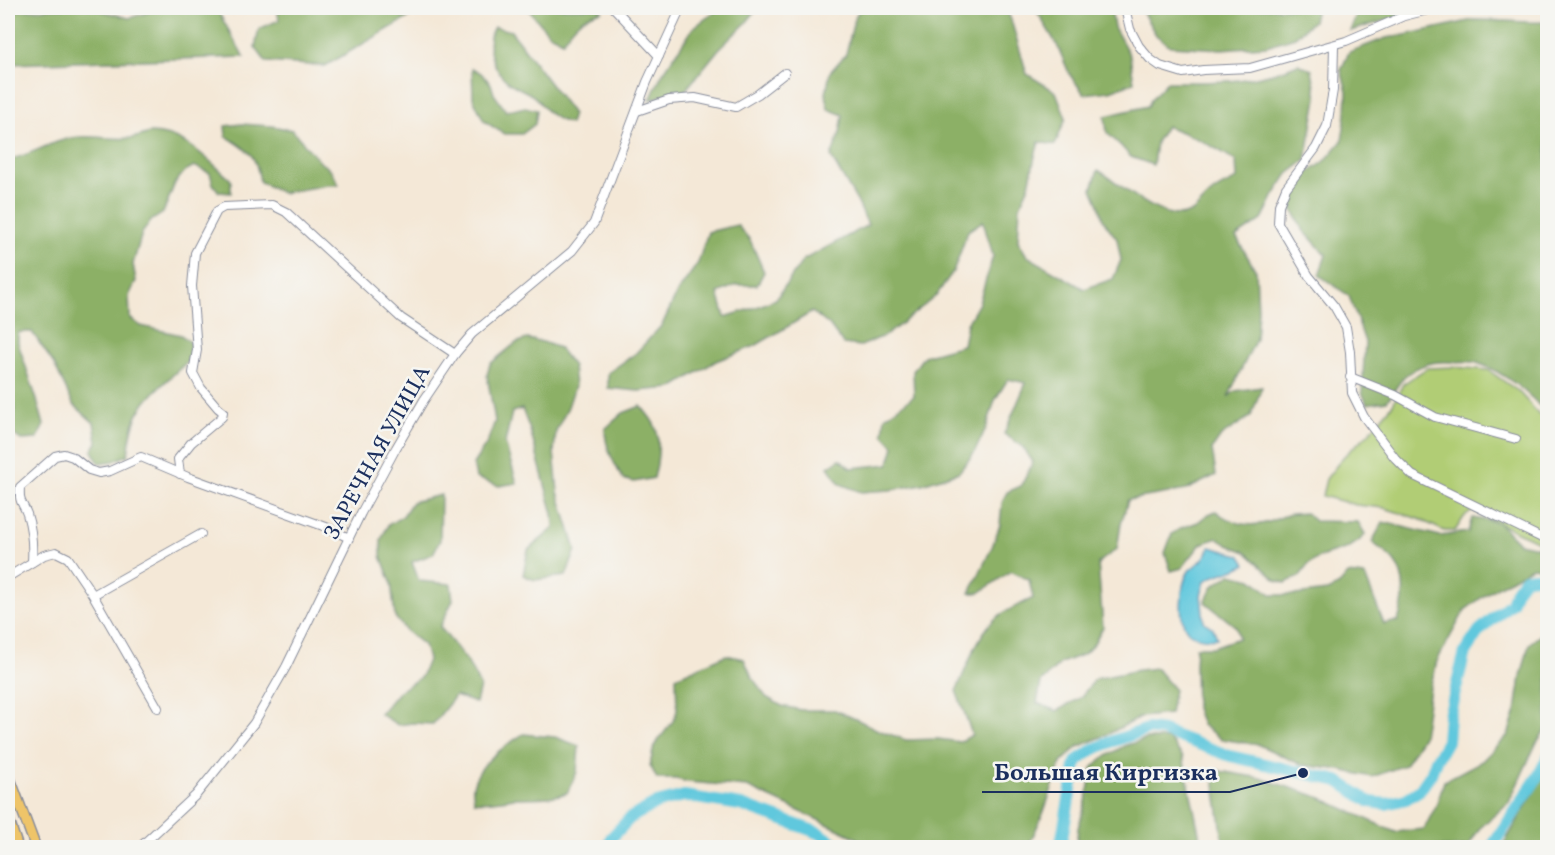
<svg xmlns="http://www.w3.org/2000/svg" width="1555" height="855" viewBox="0 0 1555 855" font-family="Vollkorn,serif">
  <style>
    .green { fill: #b1cd74; stroke: #667e69; stroke-width: 1.5 }
    .forest { fill: #8cb066; stroke: #547062; stroke-width: 1.5 }
    .water { fill: #60c8dd; stroke: #3e7c9e; stroke-width: 1.5 }
    .lines { fill: none; stroke-linecap: round; stroke-linejoin: round }
    .river { stroke: #60c8dd; stroke-width: 12 }
    .minor-casing { stroke: #888c9a; stroke-width: 10 }
    .major-casing { stroke: #888c9a; stroke-width: 12 }
    .minor { stroke: #fff; stroke-width: 8 }
    .major { stroke: #eec469; stroke-width: 9 }
    .labels { text-anchor: middle; dominant-baseline: central; stroke-width: 5; stroke-linejoin: round; paint-order: stroke }
    .street-label { font-size: 22px; fill: #1b2f5e; stroke: #f6f6f2 }
    .leader { fill: none; stroke: #1b2f5e; stroke-width: 2 }
    .callout-dot { fill: #1b2f5e; stroke: #f6f6f2; stroke-width: 2 }
    .callout-label { font-size: 24px; text-anchor: middle; font-weight: bold; fill: #1b2f5e; stroke: #f6f6f2; stroke-width: 5; stroke-linejoin: round; paint-order: stroke }
  </style>
  <rect width="100%" height="100%" fill="#f6f6f2"/>
  <filter id="ink" filterUnits="userSpaceOnUse"><feTurbulence type="fractalNoise" baseFrequency=".0167" numOctaves="2"/><feDisplacementMap in="SourceGraphic" scale="12" xChannelSelector="R" yChannelSelector="G"/><feConvolveMatrix kernelMatrix="1 2 1 2 8 2 1 2 1" color-interpolation-filters="sRGB"/></filter>
  <filter id="wash" filterUnits="userSpaceOnUse"><feTurbulence type="fractalNoise" baseFrequency=".008" numOctaves="4" result="noise"/><feDisplacementMap in="SourceGraphic" scale="24" xChannelSelector="R" yChannelSelector="G"/><feGaussianBlur stdDeviation="1.35" result="paint"/><feColorMatrix in="noise" values="0 0 0 0 0 0 0 0 0 0 0 0 0 0 0 0 0 1.4 0 .05"/><feComposite in="paint" operator="in"/></filter>
  <g filter="url(#wash)">
    <rect width="100%" height="100%" fill="#f4e8d7"/>
    <polygon class="green" points="1455,367 1488,370 1518,391 1547,423 1547,546 1534,540 1473,511 1464,517 1455,531 1444,531 1419,519 1384,508 1356,505 1322,496 1326,479 1344,456 1368,434 1393,404 1403,384 1427,368"/>
    <g class="forest">
      <polygon points="61,8 91,8 129,18 163,8 216,8 244,57 8,64 8,11"/>
      <polygon points="277,8 425,8 325,66 266,62 255,47 259,29 279,20"/>
      <path d="M527 8H601L602 11C582 16 574 24 563 41L549 34Z"/>
      <polygon points="720,8 758,8 746,23 719,49 684,92 667,94 650,100 661,76 693,28"/>
      <path d="M860 8H1006L1011 20 1027 74 1056 92 1066 118 1055 145 1039 142 1035 156 1029 186 1020 206 1018 241 1027 256 1084 289 1113 279 1121 260 1117 239 1103 220 1099 205 1092 189 1098 170C1121 183 1164 227 1192 212 1199 207 1205 198 1212 193 1219 187 1229 183 1237 179L1236 161C1214 146 1191 135 1166 126L1156 142 1153 165 1131 157 1121 146 1107 133 1105 116 1148 106 1152 98 1167 82C1215 82 1252 84 1298 64L1312 70 1317 98 1306 160 1288 174 1274 195 1262 220 1236 237 1256 271 1258 310 1256 339 1228 397 1235 391 1262 387 1251 416 1221 436 1212 449 1216 475 1186 490 1128 500 1121 524 1117 549 1098 563 1103 627 1093 645 1084 654 1061 663 1041 682 1037 703 1057 711 1081 697 1095 679 1139 670 1156 668 1174 689 1170 714 1141 717 1106 735 1077 747 1061 763 1043 814 1028 847H870L853 836 747 787 688 782 676 779H657L650 765 654 746 673 721 677 711 676 677 726 655 744 659 752 677 766 697 782 706 801 710H835L858 720 878 730 906 740 938 739 960 742 972 735 965 714 956 691C967 668 978 630 1000 615 1010 608 1023 604 1033 598L1029 580 1011 571 979 593H970L992 547 1000 525 1002 503 1007 492 1021 486 1033 462 1022 446 1004 434 1026 383 1008 379 995 400 987 426 974 453 959 472 922 484 890 490 861 492 840 484 828 467 840 459 851 468 889 464 894 446 883 434 885 417 914 396 913 371 924 356 963 345 967 324 979 303 993 256 983 221 968 231 954 270 936 296 888 334 861 346 843 344 829 325 812 312 755 346 716 361 672 388 638 391 608 388V373L636 353 662 325 677 293 698 263 708 232 737 225 750 240 764 272 757 285H736L718 293 725 317 757 307 776 299 803 260 868 225 857 201 831 157 840 133 843 115 828 109 826 93 830 72 846 54 854 20Z"/>
      <polygon points="1035,8 1111,8 1114,27 1130,56 1134,82 1110,91 1084,94 1070,75 1057,45"/>
      <polygon points="1140,8 1316,8 1313,21 1295,37 1266,46 1221,49 1170,46 1156,35"/>
      <polygon points="1359,8 1427,8 1350,31"/>
      <path d="M1473 20C1498 20 1523 23 1547 22V414C1530 394 1503 371 1477 363 1469 360 1458 362 1449 362 1433 361 1419 365 1406 375 1399 382 1393 393 1387 401L1367 404 1362 392 1365 342 1349 296 1319 275 1326 255 1303 230 1292 208 1297 186 1305 175 1324 162 1342 141 1346 114 1347 91 1341 70 1349 52 1386 38 1405 35Z"/>
      <path d="M494 27 511 31 573 114 570 124C560 121 552 116 546 110 541 105 538 99 533 96 525 90 516 88 508 82 493 69 483 45 494 27Z"/>
      <polygon points="472,68 481,73 491,84 494,94 506,111 517,109 525,107 537,110 535,124 522,134 504,134 484,121 473,98"/>
      <path d="M241 124 272 126 292 130 321 163 331 170 339 185H327L282 193 260 182C256 153 249 151 226 136L225 126Z"/>
      <path d="M150 133C184 133 207 159 231 180V193L219 192 213 184 210 173 194 166 185 171 175 183 163 213 151 221 142 233 133 264 136 281 129 296 130 318 141 326 181 335 190 342 189 360C172 377 149 393 138 414 131 426 130 442 128 455L114 461 99 463 92 451 97 442 94 423 73 404 54 364 32 332H22L18 333V343L37 400 44 425 37 439 21 440 10 432 15 409 10 394 8 393V160C32 155 54 139 80 137 97 136 115 140 132 138 138 137 144 135 150 133Z"/>
      <polygon points="527,339 543,342 559,348 573,366 575,386 568,407 556,431 554,452 558,492 576,550 566,576 535,580 523,575 528,550 554,528 553,514 530,430 522,409 512,412 505,443 517,483 499,486 476,478 473,464 487,443 495,421 487,375 490,364 516,343"/>
      <path d="M641 406C646 412 652 419 655 426 661 441 658 463 654 478L634 482 623 479C614 463 605 448 605 429L623 413Z"/>
      <polygon points="441,495 440,540 433,554 412,562 419,581 451,584 453,600 440,627 467,661 480,686 476,703 455,696 433,724 412,723 398,725 380,714 399,691 421,677 428,660 424,645 406,631 395,617 391,582 381,556 381,540 388,525 403,516 412,502"/>
      <path d="M1216 511C1231 524 1250 528 1269 522 1276 520 1284 515 1291 514 1296 513 1301 514 1306 513L1315 521 1358 522 1365 534 1359 541 1348 548 1320 557 1308 565 1299 577 1285 583 1276 580 1246 552 1228 545 1217 538 1201 544 1182 568 1171 571 1165 553 1172 534 1181 528 1198 522 1207 515Z"/>
      <path d="M1472 518 1498 522 1519 543 1547 549V569L1532 567 1489 592 1465 610 1437 661 1430 688 1423 736 1405 765 1372 777 1335 769 1302 765 1259 745 1221 739 1202 725 1196 708 1195 665 1196 647H1213L1239 638 1236 627 1205 602 1213 586 1231 574 1252 579 1272 595H1295L1327 591 1338 586 1348 574 1365 576 1384 624 1398 621C1404 602 1408 578 1394 561 1388 554 1379 548 1372 542L1383 522 1440 536 1468 532Z"/>
      <polygon points="1544,632 1548,632 1547,728 1537,742 1509,802 1479,829 1468,847 1224,847 1213,770 1260,778 1319,797 1395,832 1424,829 1436,806 1444,781 1482,761 1508,735 1516,711 1521,677 1529,644"/>
      <path d="M523 734 555 737 579 746 577 772 567 793C550 799 532 797 514 798 500 800 487 803 474 801 474 796 472 791 473 786 479 762 504 747 523 734Z"/>
      <polygon points="1146,739 1169,739 1183,757 1202,847 1076,847 1078,828 1086,802 1092,768 1100,760 1124,746"/>
      <polygon points="1547,770 1547,847 1502,847"/>
    </g>
    <path class="water" d="M1210 547 1240 555 1246 564C1232 572 1217 573 1205 581L1201 595 1204 622 1213 628 1217 638C1209 639 1198 639 1190 633 1177 624 1180 584 1189 571 1192 567 1199 564 1203 559 1206 556 1208 551 1210 547Z"/>
    <g class="lines">
      <g class="river">
        <polyline points="609,848 611,838 630,818 657,803 684,796 741,805 819,833 842,848"/>
        <polyline points="1059,848 1061,843 1076,762 1092,750 1113,741 1148,729 1163,731 1230,756 1338,781 1370,802 1386,804 1406,799 1420,790 1431,774 1436,760 1447,741 1449,716 1465,652 1479,631 1511,603 1516,590 1525,578 1548,576"/>
        <polyline points="1491,848 1537,778 1548,757"/>
      </g>
    </g>
  </g>
  <g filter="url(#ink)">
    <g class="lines">
      <defs>
        <g id="minor">
          <polyline points="614,8 659,56"/>
          <polyline points="1125,8 1130,29 1139,46 1150,59 1160,66 1183,73 1203,70 1250,68 1346,41 1404,16 1436,8"/>
          <polyline points="1334,45 1333,90 1327,126 1316,148 1286,188 1279,205 1278,223 1309,276 1334,306 1346,327 1350,352 1352,393 1364,417 1395,458 1412,475 1548,541"/>
          <polyline points="637,111 669,100 695,98 736,107 758,94 785,73"/>
          <polyline points="1350,377 1395,395 1435,417 1516,439"/>
          <polyline points="180,474 178,459 191,443 222,417 223,412 218,408 201,388 193,373 197,350 192,286 195,253 217,211 224,207 272,205 286,212 401,318 455,354"/>
          <path d="M32 562C33 546 32 530 27 514 22 501 19 504 20 487L55 456 64 454 73 457 89 470 99 473 110 471 141 457 188 477 326 527 349 538"/>
          <polyline points="8,577 44,555 56,552 68,558 93,595 158,708"/>
          <polyline points="93,595 201,534"/>
          <polyline points="139,848 196,795 254,723 286,667 361,513 396,448 424,400 455,354 472,334 572,251 594,223 647,82 681,8"/>
        </g>
        <g id="major">
          <polyline points="8,773 36,848"/>
          <polyline points="8,818 18,848"/>
        </g>
      </defs>
      <use href="#minor" class="minor-casing"/>
      <use href="#major" class="major-casing"/>
      <use href="#minor" class="minor"/>
      <use href="#major" class="major"/>
    </g>
  </g>
  <g class="labels">
    <g class="street-label">
      <text transform="translate(378 453) rotate(-61)">ЗАРЕЧНАЯ УЛИЦА</text>
    </g>
  </g>
  <path class="leader" d="M1303 773L1230 792H982"/>
  <circle class="callout-dot" cx="1303" cy="773" r="6"/>
  <g class="callout-label">
    <text x="1106" y="780">Большая Киргизка</text>
  </g>
  <rect width="1555" height="855" fill="none" stroke="#f6f6f2" stroke-width="30"/>
</svg>
